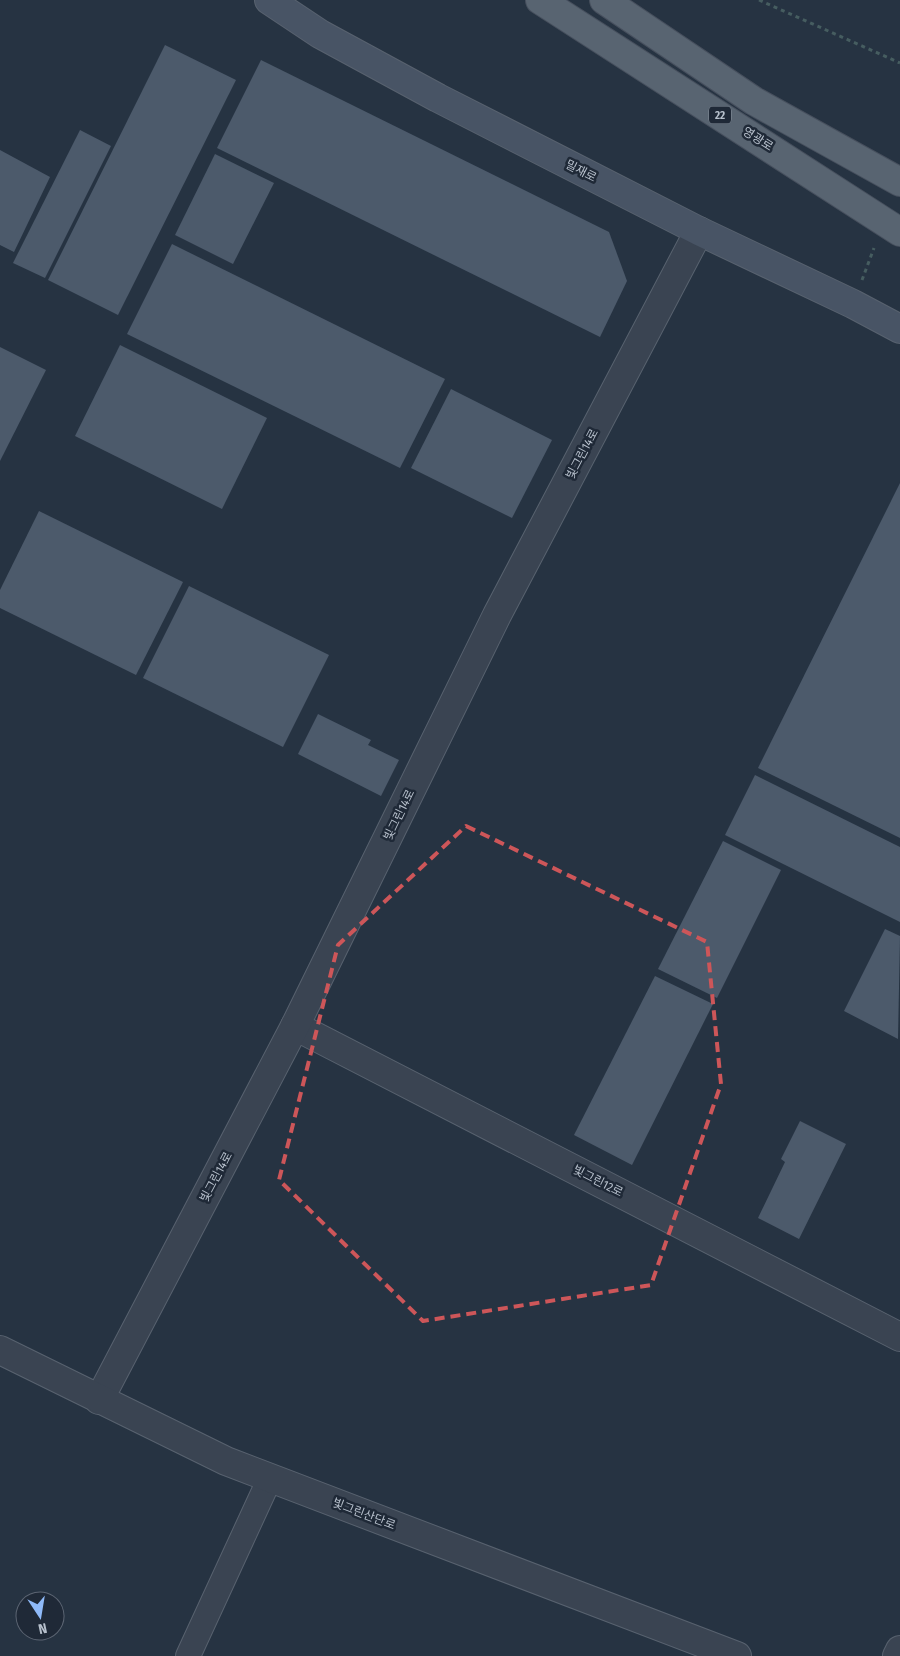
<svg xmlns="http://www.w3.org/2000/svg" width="900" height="1656" viewBox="0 0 900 1656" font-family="'Fira Sans Condensed','Noto Sans KR',sans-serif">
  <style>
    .building { fill: #4c5a6b }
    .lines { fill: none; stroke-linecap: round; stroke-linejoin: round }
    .pedestrian-casing { stroke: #58626f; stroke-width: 26 }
    .minor-casing { stroke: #58626f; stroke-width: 30 }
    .tertiary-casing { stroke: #58626f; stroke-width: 30 }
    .secondary-casing { stroke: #58626f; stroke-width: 30 }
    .primary-casing { stroke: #47505e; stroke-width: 30 }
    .path { stroke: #465d60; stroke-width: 3; stroke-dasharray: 4 4; stroke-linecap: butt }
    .pedestrian { stroke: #3a4452; stroke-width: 24 }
    .minor { stroke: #3a4452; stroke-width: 28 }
    .tertiary { stroke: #3a4452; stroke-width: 28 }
    .secondary { stroke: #485465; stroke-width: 28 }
    .primary { stroke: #586471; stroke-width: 28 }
    .marked { fill: none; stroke: #cd5659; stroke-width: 4; stroke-dasharray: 10 6; stroke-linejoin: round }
    .labels { text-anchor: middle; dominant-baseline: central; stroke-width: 5; stroke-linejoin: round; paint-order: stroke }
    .shield { fill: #1f2937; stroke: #89939f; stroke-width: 1 }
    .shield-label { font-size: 11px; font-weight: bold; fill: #b7c0cc }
    .street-label { font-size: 12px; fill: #b7c0cc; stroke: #1f2937 }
  </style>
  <rect width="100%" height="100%" fill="#263342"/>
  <g class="building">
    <polygon points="165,45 236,80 118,315 48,280"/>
    <polygon points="261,60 609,232 627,281 600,337 217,148"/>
    <polygon points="80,130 111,146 45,278 13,263"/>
    <polygon points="0,150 50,177 14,252 0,245"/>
    <polygon points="215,154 274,183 233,264 175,235"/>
    <polygon points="172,244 445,379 400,468 127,334"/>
    <polygon points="120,345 267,418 222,509 75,436"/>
    <polygon points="0,347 46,370 0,461"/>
    <polygon points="451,389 552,440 512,518 411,468"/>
    <polygon points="900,483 900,838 758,768"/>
    <polygon points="39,511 183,582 136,675 0,608 0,590"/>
    <polygon points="189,586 329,655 283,747 143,678"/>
    <polygon points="318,714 371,740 368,745 399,760 381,796 298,754"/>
    <polygon points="755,775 900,847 900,922 725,835"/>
    <polygon points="723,841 781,870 717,998 658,969"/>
    <polygon points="885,929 900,936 898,1039 844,1011"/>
    <polygon points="655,976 713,1004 632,1165 574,1135"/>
    <polygon points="800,1121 846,1144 799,1239 758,1218 785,1162 781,1159"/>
  </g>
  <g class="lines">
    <defs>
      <polyline id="pedestrian" points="188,1656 270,1478"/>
      <g id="minor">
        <polyline points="295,1026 900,1337"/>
        <polyline points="99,1400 295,1026 497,615 699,231"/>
        <polyline points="897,1656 900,1650"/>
      </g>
      <polyline id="tertiary" points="0,1350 226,1461 737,1656"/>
      <polyline id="secondary" points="269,0 320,34 438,98 699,231 853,304 900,329"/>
      <g id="primary">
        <polyline points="540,0 900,232"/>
        <polyline points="604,0 754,101 900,182"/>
      </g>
    </defs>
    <use href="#pedestrian" class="pedestrian-casing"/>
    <use href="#minor" class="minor-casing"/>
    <use href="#tertiary" class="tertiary-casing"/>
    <use href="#secondary" class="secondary-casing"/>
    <use href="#primary" class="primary-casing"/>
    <g class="path">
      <polyline points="759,0 900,63"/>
      <polyline points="862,280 874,248"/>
    </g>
    <use href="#pedestrian" class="pedestrian"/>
    <use href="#minor" class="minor"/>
    <use href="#tertiary" class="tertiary"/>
    <use href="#secondary" class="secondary"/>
    <use href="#primary" class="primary"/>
  </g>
  <path class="marked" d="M466 826 707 942 721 1084 651 1285 423 1321 279 1180 338 945Z"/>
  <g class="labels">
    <rect class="shield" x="709" y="106.5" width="22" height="17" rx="4"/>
    <g class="shield-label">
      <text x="720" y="115">22</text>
    </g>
    <g class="street-label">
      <text transform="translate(758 139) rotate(32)">영광로</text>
      <text transform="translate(581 171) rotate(27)">밀재로</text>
      <text transform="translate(582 454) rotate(-62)">빛그린14로</text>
      <text transform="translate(399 815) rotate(-64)">빛그린14로</text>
      <text transform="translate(216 1177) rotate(-62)">빛그린14로</text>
      <text transform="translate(598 1181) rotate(27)">빛그린12로</text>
      <text transform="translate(364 1514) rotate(21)">빛그린산단로</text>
    </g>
  </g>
  <g transform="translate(40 1616) rotate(168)"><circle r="24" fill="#1f2937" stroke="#5c6573"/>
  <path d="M0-4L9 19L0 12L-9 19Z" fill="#8fbaf9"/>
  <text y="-8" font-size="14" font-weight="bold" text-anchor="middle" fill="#b7c0cc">N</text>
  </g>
</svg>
